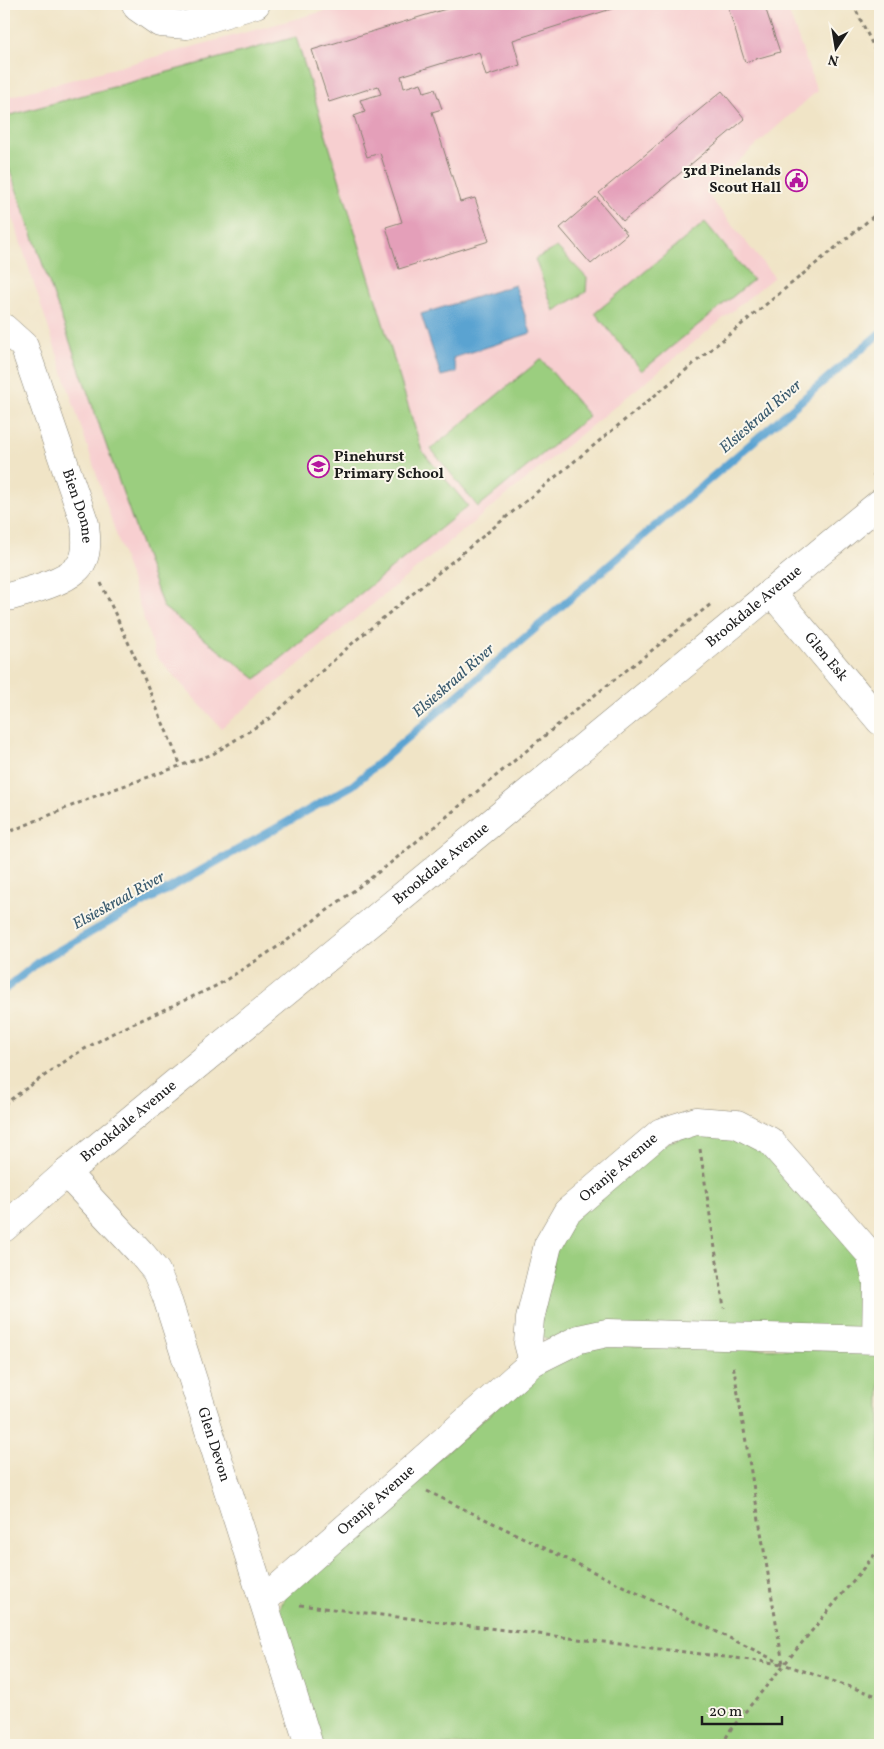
<svg xmlns="http://www.w3.org/2000/svg" width="884" height="1749" viewBox="0 0 884 1749" font-family="Vollkorn,serif">
  <style>
    .built { fill: #f7cfd0 }
    .green { fill: #9bce7f; stroke: #5c754e }
    .water { fill: #5aa3d1; stroke: #3b6076 }
    .lines { fill: none; stroke-linecap: round; stroke-linejoin: round }
    .stream { stroke: #5aa3d1; stroke-width: 8 }
    .building { fill: #e49fb9 }
    .minor-casing { stroke: #868071; stroke-width: 29 }
    .path { stroke: #868071; stroke-width: 3; stroke-dasharray: 4 4; stroke-linecap: butt }
    .minor { stroke: #fff; stroke-width: 28 }
    .labels { text-anchor: middle; dominant-baseline: central; stroke-width: 4; stroke-linejoin: round; paint-order: stroke }
    .poi-label { font-size: 15px; font-weight: bold; fill: #1c1c1c; stroke: #fbf7ec; text-anchor: end }
    .street-label { font-size: 15px; fill: #1c1c1c; stroke: #fbf7ec }
    .water-label { font-size: 16px; font-style: italic; fill: #38596d; stroke: #fbf7ec }
  </style>
  <rect width="100%" height="100%" fill="#fbf7ec"/>
  <filter id="ink" filterUnits="userSpaceOnUse"><feTurbulence type="fractalNoise" baseFrequency=".02" numOctaves="2"/><feDisplacementMap in="SourceGraphic" scale="10" xChannelSelector="R" yChannelSelector="G"/><feConvolveMatrix kernelMatrix="1 2 1 2 8 2 1 2 1" color-interpolation-filters="sRGB"/></filter>
  <filter id="wash" filterUnits="userSpaceOnUse"><feTurbulence type="fractalNoise" baseFrequency=".0096" numOctaves="4" result="noise"/><feDisplacementMap in="SourceGraphic" scale="20" xChannelSelector="R" yChannelSelector="G"/><feGaussianBlur stdDeviation="1.12" result="paint"/><feColorMatrix in="noise" values="0 0 0 0 0 0 0 0 0 0 0 0 0 0 0 0 0 1.4 0 .05"/><feComposite in="paint" operator="in"/></filter>
  <g filter="url(#wash)">
    <rect width="100%" height="100%" fill="#f0e4c6"/>
    <polygon class="built" points="350,4 786,4 817,91 705,191 774,277 221,728 156,656 4,192 4,98"/>
    <g class="green">
      <polygon points="296,37 422,451 468,506 256,679 163,607 4,154 4,124 7,116"/>
      <polygon points="705,222 753,280 642,371 595,313"/>
      <polygon points="557,247 587,278 586,292 554,311 535,259"/>
      <polygon points="541,359 589,416 478,507 431,449"/>
      <polygon points="694,1133 729,1133 761,1144 864,1258 863,1324 850,1330 550,1340 543,1337 539,1331 559,1232 661,1145"/>
      <polygon points="608,1345 880,1351 880,1745 313,1745 278,1613 287,1591 526,1382 575,1351"/>
    </g>
    <polygon class="water" points="515,285 531,333 453,358 457,372 441,376 421,314"/>
    <g class="lines">
      <polyline class="stream" points="4,990 40,961 353,785 880,333"/>
    </g>
    <g id="blocks">
      <g class="building">
        <polygon points="462,4 627,4 513,40 520,65 486,76 479,52 401,76 404,88 421,83 424,92 435,89 442,109 432,112 460,202 475,198 489,241 399,269 386,227 402,222 380,153 367,157 354,116 365,112 360,100 381,94 378,86 329,102 312,50"/>
        <polygon points="727,4 764,4 780,52 745,62"/>
        <polygon points="722,91 745,119 623,221 599,193"/>
        <polygon points="596,197 627,234 591,264 560,228"/>
      </g>
    </g>
  </g>
  <g filter="url(#ink)">
    <use href="#blocks" fill-opacity="0" stroke="#868071" stroke-width="1"/>
    <g class="lines">
      <defs>
        <g id="minor">
          <polyline points="136,4 137,7 160,23 187,25 256,4"/>
          <path id="s1" d="M4 328 24 346 85 524C86 535 88 549 83 560 75 581 25 592 4 598"/>
          <path id="s2" d="M771 592 880 721"/>
          <path id="s3" d="M66 1173 141 1253 156 1271 166 1295 309 1745"/>
          <path id="s4" d="M4 1228 66 1173 880 503"/>
          <path id="s5" d="M533 1362 528 1343 530 1319 548 1245 567 1212 661 1132 696 1121 737 1124 770 1141 870 1254 877 1282 876 1339"/>
          <path id="s6" d="M264 1600 533 1362 579 1339 607 1333 880 1340"/>
        </g>
      </defs>
      <use href="#minor" class="minor-casing"/>
      <g class="path">
        <polyline points="853,4 880,60"/>
        <polyline points="873,476 880,470"/>
        <polyline points="101,583 139,666 181,766"/>
        <polyline points="4,834 98,795 213,754 270,718 355,641 880,211"/>
        <polyline points="4,1104 74,1055 113,1033 218,985 285,942 388,865 577,709 711,604"/>
        <polyline points="700,1149 724,1308"/>
        <polyline points="427,1491 783,1664 880,1697"/>
        <polyline points="300,1605 783,1664 733,1364"/>
        <polyline points="722,1745 731,1729 880,1548"/>
      </g>
      <use href="#minor" class="minor"/>
    </g>
  </g>
  <defs>
    <symbol id="civic-ring" viewBox="-11 -11 22 22"><circle r="9.5" fill="#fbf7ec" stroke="#b5179e" stroke-width="1.5"/><path d="M-.6-6.5H3V-4.5H.6V-3L4-1V1h2V6H-6V1h2V-1L-.6-3ZM-1.2 2.5V6h2.4V2.5Z" fill="#b5179e"/></symbol>
    <symbol id="school-ring" viewBox="-11 -11 22 22"><circle r="9.5" fill="#fbf7ec" stroke="#b5179e" stroke-width="1.5"/><path d="M0-5L7-2L0 1L-7-2ZM-4 1L0 2.5L4 1V4Q0 6-4 4Z" fill="#b5179e"/></symbol>
  </defs>
  <g fill-rule="evenodd">
    <use href="#civic-ring" x="784" y="168" width="25" height="25"/>
    <use href="#school-ring" x="306" y="454" width="25" height="25"/>
  </g>
  <g class="labels">
    <g class="poi-label">
      <text x="781" y="171">3rd Pinelands<tspan x="781" dy="17">Scout Hall</tspan></text>
      <text x="334" y="457" text-anchor="start">Pinehurst<tspan x="334" dy="17">Primary School</tspan></text>
    </g>
    <g class="street-label">
      <text stroke="none"><textPath href="#s1" startOffset="196">Bien Donne</textPath></text>
      <text stroke="none"><textPath href="#s4" startOffset="974">Brookdale Avenue</textPath></text>
      <text stroke="none"><textPath href="#s2" startOffset="85">Glen Esk</textPath></text>
      <text stroke="none"><textPath href="#s4" startOffset="569">Brookdale Avenue</textPath></text>
      <text stroke="none"><textPath href="#s4" startOffset="164">Brookdale Avenue</textPath></text>
      <text stroke="none"><textPath href="#s5" startOffset="226">Oranje Avenue</textPath></text>
      <text stroke="none"><textPath href="#s3" startOffset="316">Glen Devon</textPath></text>
      <text stroke="none"><textPath href="#s6" startOffset="150">Oranje Avenue</textPath></text>
    </g>
    <g class="water-label">
      <text transform="translate(761 417) rotate(-41)">Elsieskraal River</text>
      <text transform="translate(454 681) rotate(-41)">Elsieskraal River</text>
      <text transform="translate(119 901) rotate(-29)">Elsieskraal River</text>
    </g>
  </g>
  <rect width="884" height="1749" fill="none" stroke="#fbf7ec" stroke-width="20"/>
  <g transform="translate(836 48) rotate(192)" stroke="#fbf7ec" stroke-width="4" paint-order="stroke">
  <path d="M0-4L9 19L0 12L-9 19Z" fill="#1c1c1c"/>
  <text y="-8" font-size="14" font-weight="bold" text-anchor="middle" fill="#1c1c1c">N</text>
  </g>
  <path d="M702 1716v8h80v-8" fill="none" stroke="#1c1c1c" stroke-width="2.5"/>
  <text x="709" y="1716" font-size="15" fill="#1c1c1c" stroke="#fbf7ec" stroke-width="4" paint-order="stroke">20 m</text>
</svg>
